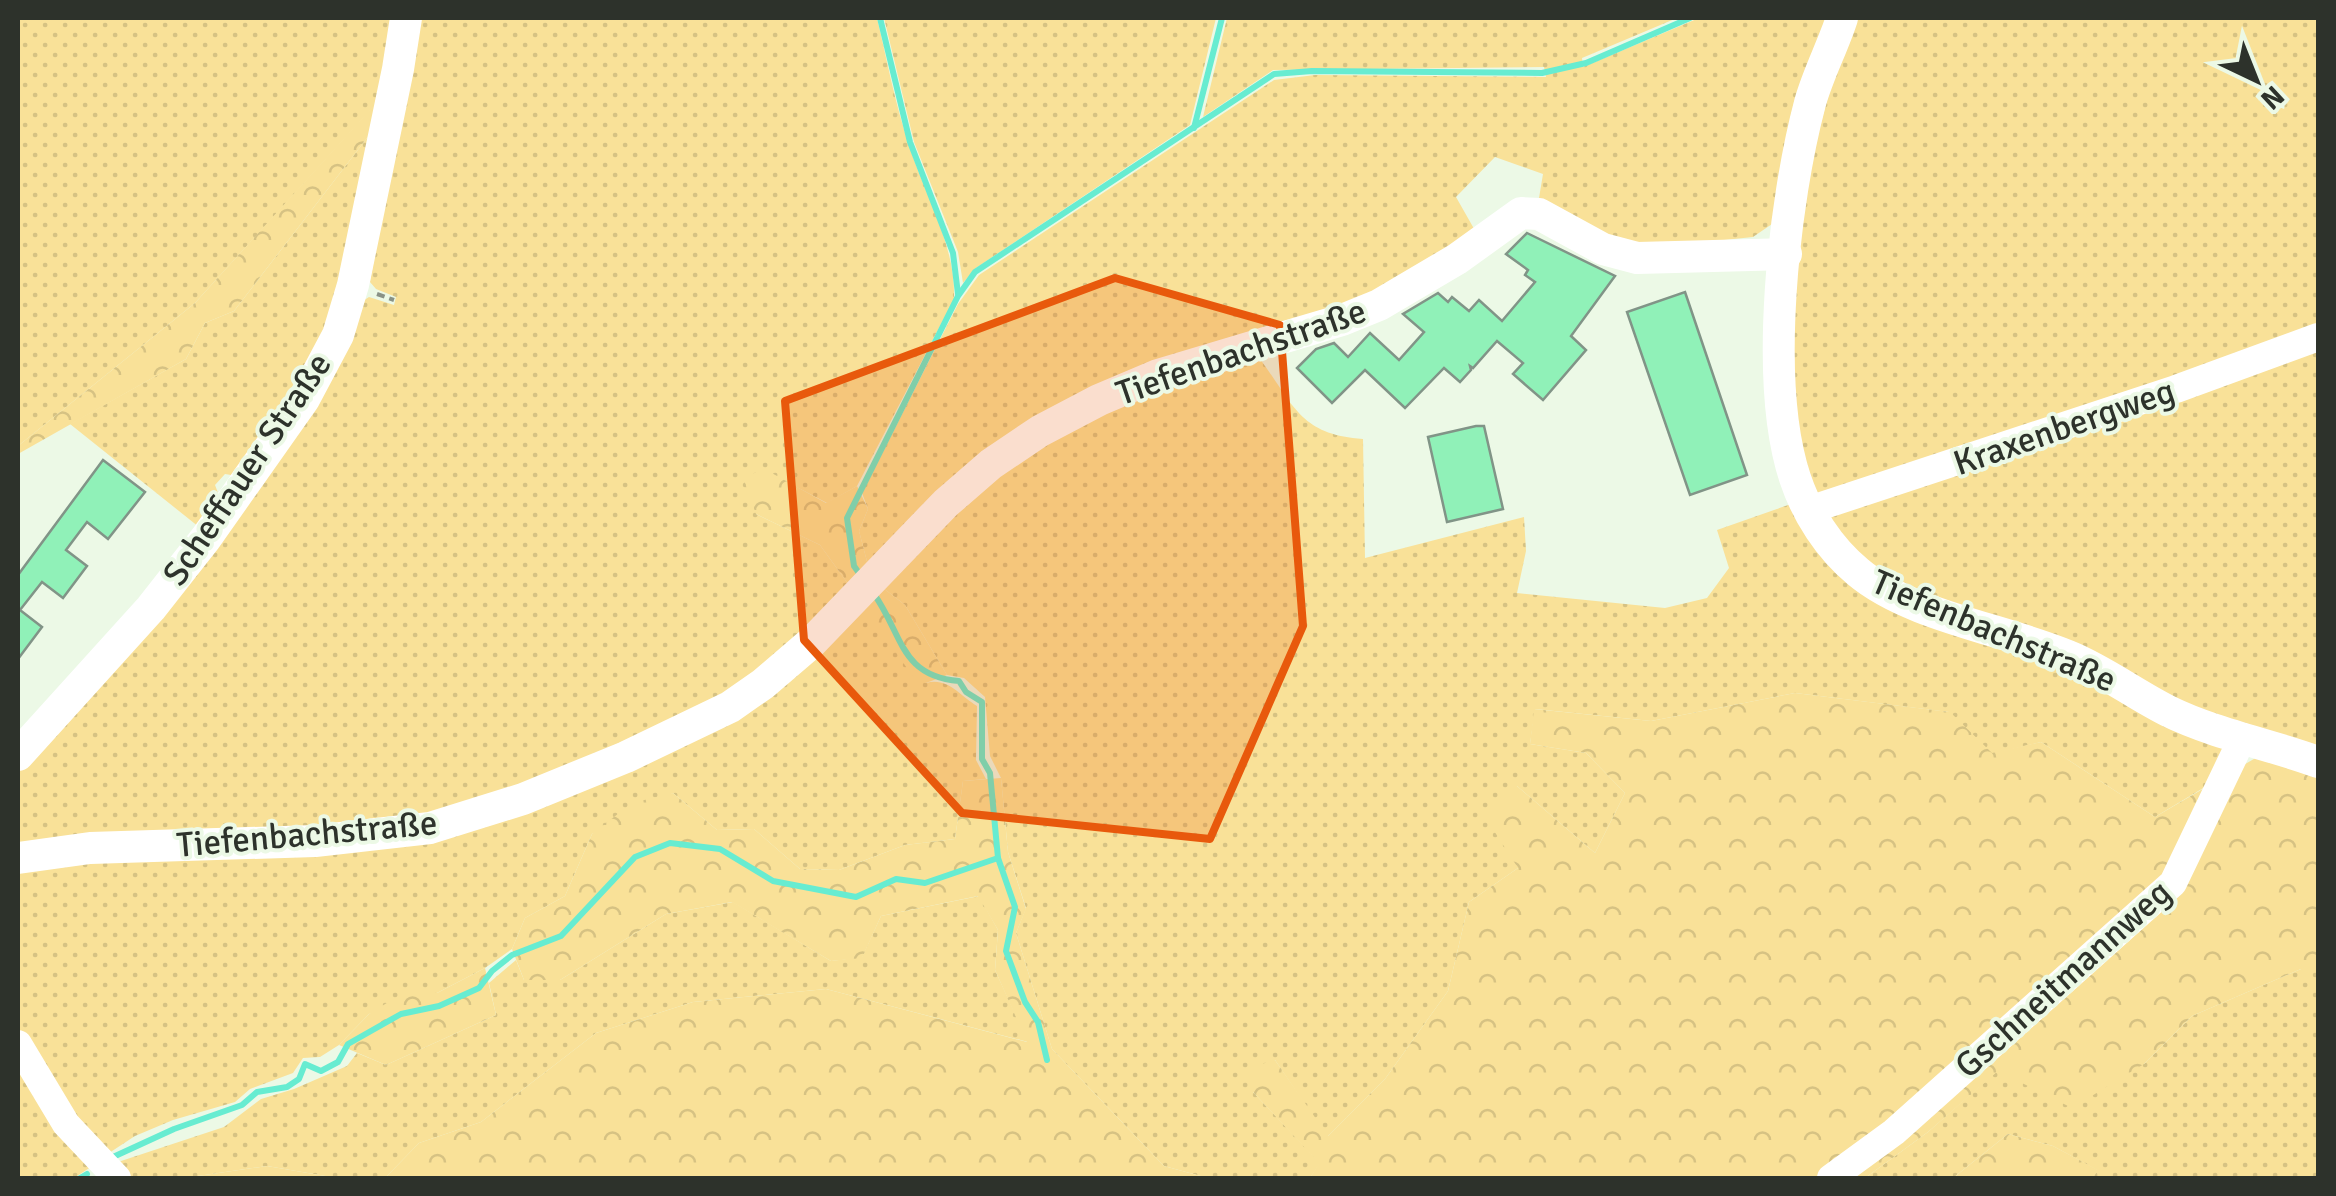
<svg xmlns="http://www.w3.org/2000/svg" width="2336" height="1196" viewBox="0 0 2336 1196" font-family="Signika,sans-serif">
  <style>
    .grass { fill: url(#grass-dots) }
    .forest { fill: url(#forest-crowns) }
    .lines { fill: none; stroke-linecap: round; stroke-linejoin: round }
    .stream { stroke: #67ecd1; stroke-width: 6 }
    .building { fill: #90f1b8; stroke: #819487; stroke-width: 2.5 }
    .path { stroke: #899286; stroke-width: 4; stroke-dasharray: 8 5; stroke-linecap: butt }
    .minor { stroke: #fff; stroke-width: 28 }
    .tertiary { stroke: #fff; stroke-width: 32 }
    .marked { fill: #e8590c; fill-opacity: 0.2; stroke: #e8590c; stroke-width: 8; stroke-linejoin: round }
    .labels { text-anchor: middle; dominant-baseline: central; stroke-width: 8; stroke-linejoin: round; paint-order: stroke }
    .street-label { font-size: 35px; fill: #2d322b; stroke: #ecf9e6 }
  </style>
  <defs>
    <pattern id="grass-dots" width="8" height="8" patternUnits="userSpaceOnUse" patternTransform="scale(2.5)"><rect width="8" height="8" fill="#f9e198"/><path d="M2 2h.1M6 6h.1" fill="none" stroke="#d6c283" stroke-width="1.8" stroke-linecap="round"/></pattern>
    <pattern id="forest-crowns" width="20" height="18" patternUnits="userSpaceOnUse" patternTransform="scale(2.5)"><rect width="20" height="18" fill="#f9e198"/><path d="M2 6a3 3 0 1 1 6 0M12 15a3 3 0 1 1 6 0" fill="none" stroke="#d6c283"/></pattern>
  </defs>
  <rect width="100%" height="100%" fill="#ecf9e6"/>
  <g class="grass">
    <polygon points="18,18 397,18 386,93 195,303 18,446"/>
    <path d="M416 18H877C887 60 895 104 909 145 925 196 956 245 954 299L857 486 827 503 768 472 756 514 820 545 854 592 757 681 459 815 18 852V770L358 304 369 297 394 305 396 297 376 289 370 282Z"/>
    <polygon points="884,18 1216,18 1190,125 976,268 963,283 958,252 914,142"/>
    <polygon points="1227,18 1677,18 1582,58 1583,67 1699,18 1833,18 1772,224 1753,237 1638,249 1538,204 1543,174 1495,157 1456,197 1477,234 1365,301 1101,391 870,573 859,531 868,509 862,493 958,304 979,275 1274,80 1315,75 1546,77 1544,67 1273,70 1203,117"/>
    <polygon points="1850,18 2318,18 2318,333 1821,497 1812,491 1792,421 1793,222"/>
    <polygon points="377,125 319,357 237,476 225,474 215,485 220,498 199,527 70,424 186,359 205,323 234,311"/>
    <polygon points="2318,345 2318,752 2184,706 1888,583 1825,520 1835,511"/>
    <path d="M1260 359C1294 405 1300 435 1363 439L1365 558 1524 517 1526 551 1517 593 1665 608 1707 598 1729 568 1717 530 1794 503 1811 536 2049 655 2224 748 2215 781 2155 817 2041 742 1992 754 1949 712 1795 693 1651 721 1535 709 1530 744 1586 753 1625 793 1595 853 1517 786 1518 868 1469 902 1448 991 1385 1079 1327 1137 1275 1060 1253 1092 1320 1163 1310 1178H1208L1164 1166 1052 1049 1016 933 1026 908 1008 852 1001 778 990 756 985 697 964 678 947 675 905 605 878 584 947 510 1098 407Z"/>
    <path d="M860 601 926 683C948 677 960 696 977 706L976 760 986 779 963 781 955 839 905 845 839 870 800 869 754 829 717 830 673 793 592 834 565 896 525 918 512 949 485 968 437 993 369 1014 339 1045 320 1057 303 1058 293 1073 250 1089 235 1102 173 1120 135 1136 106 1155 70 1118 18 1031V863L318 847 672 743Z"/>
    <polygon points="979,896 998,930 995,970 1028,1042 826,989 693,1002 596,1033 481,1122 419,1143 387,1176 337,1178 267,1166 184,1178 126,1178 115,1163 224,1127 261,1099 294,1089 347,1066 357,1053 386,1065 496,1015 489,983 516,960 524,980 560,980 666,914 733,902 831,961 862,957 881,916"/>
    <polygon points="2301,969 2318,969 2318,1178 2093,1178 2097,1170 2053,1146 2008,1134 1953,1178 1865,1178 1928,1132 1998,1070 2144,1064 2192,1016"/>
    <polygon points="18,1059 97,1163 74,1178 18,1178"/>
  </g>
  <g class="forest">
    <polygon points="386,92 377,125 234,311 205,323 186,359 18,454 18,446 195,303"/>
    <polygon points="768,471 826,503 857,486 868,509 859,531 870,573 854,592 820,545 756,514 742,475"/>
    <polygon points="878,584 905,605 947,675 926,683 916,681 860,601"/>
    <polygon points="1795,693 1950,712 1992,753 2041,742 2155,817 2264,753 2318,773 2318,969 2301,969 2192,1016 2144,1064 2072,1108 1998,1071 1928,1132 1865,1178 1310,1178 1319,1163 1253,1092 1251,1067 1275,1060 1328,1136 1385,1079 1448,991 1469,902 1518,868 1487,820 1517,786 1595,853 1625,793 1586,753 1530,744 1534,709 1651,721"/>
    <polygon points="1001,778 1008,852 1026,909 1016,933 1052,1049 1164,1166 1208,1178 184,1178 267,1166 337,1178 387,1176 419,1143 481,1122 596,1033 693,1002 826,989 1027,1042 995,970 998,930 978,896 881,916 862,958 831,961 732,902 666,914 560,980 524,980 512,949 525,918 565,896 592,834 632,803 673,793 717,830 754,829 800,869 839,870 905,845 955,839 963,781"/>
    <polygon points="485,968 496,1015 386,1065 339,1045 369,1014 416,985 437,993"/>
    <polygon points="2008,1134 2053,1146 2098,1170 2093,1178 1953,1178"/>
  </g>
  <g class="lines">
    <g class="stream">
      <polyline points="880,18 910,142 953,253 958,294"/>
      <polyline points="1194,128 1222,18"/>
      <polyline points="861,576 854,566 847,518 958,296 975,272 1274,74 1312,71 1542,73 1586,63 1690,18"/>
      <path d="M874 594C903 635 900 676 959 681L966 692 982 702V759L990 773 998 858 1015 907 1006 951 1025 1002 1038 1022 1047 1060"/>
      <polyline points="113,1157 174,1129 242,1105 257,1092 287,1087 299,1079 305,1064 321,1071 338,1062 348,1044 401,1014 439,1006 479,988 492,971 512,955 561,936 635,857 670,843 720,849 773,881 856,897 896,879 925,883 998,858"/>
      <polyline points="80,1178 87,1174"/>
    </g>
  </g>
  <g class="building">
    <polygon points="1527,233 1615,276 1571,336 1586,350 1543,400 1513,374 1523,363 1497,341 1473,368 1470,366 1471,370 1460,382 1444,368 1405,408 1365,370 1332,403 1297,368 1316,349 1334,343 1348,357 1370,333 1399,360 1424,332 1403,314 1438,293 1448,302 1452,297 1469,311 1479,300 1502,321 1535,282 1525,275 1528,270 1506,254"/>
    <polygon points="1685,292 1747,475 1690,495 1627,312"/>
    <polygon points="1476,426 1484,426 1503,509 1447,522 1428,437"/>
    <polygon points="103,460 145,492 108,539 87,522 66,550 87,566 63,598 42,582 20,610 42,627 18,659 18,575"/>
  </g>
  <g class="lines">
    <polyline class="path" points="377,294 394,300"/>
    <g class="minor">
      <polyline points="1809,510 2176,389 2318,337"/>
      <polyline points="18,1044 66,1124 117,1178"/>
      <polyline points="1831,1178 1894,1132 2173,883 2243,737"/>
    </g>
    <g class="tertiary">
      <path d="M1842 18C1833 46 1818 74 1810 103 1784 201 1763 381 1795 478 1807 514 1829 548 1858 572 1910 616 2004 629 2068 656 2103 670 2134 694 2168 711 2215 734 2269 744 2318 762"/>
      <polyline points="18,755 151,608 206,538 304,399 338,335 353,285 398,69 406,18"/>
      <polyline points="18,858 90,848 315,841 430,828 523,799 626,757 730,707 763,684 812,642 946,503 991,464 1040,431 1099,400 1158,375 1342,320 1379,305 1457,259 1521,213 1539,214 1603,249 1637,258 1786,254"/>
    </g>
  </g>
  <path class="marked" d="M1115 278 1280 325 1303 626 1210 839 962 813 804 640 785 401Z"/>
  <g class="labels">
    <g class="street-label">
      <text transform="translate(1241 352) rotate(-19)">Tiefenbachstraße</text>
      <text transform="translate(2064 427) rotate(-19)">Kraxenbergweg</text>
      <text transform="translate(247 469) rotate(-56)">Scheffauer Straße</text>
      <text transform="translate(1994 631) rotate(23)">Tiefenbachstraße</text>
      <text transform="translate(307 834) rotate(-5)">Tiefenbachstraße</text>
      <text transform="translate(2063 979) rotate(-42)">Gschneitmannweg</text>
    </g>
  </g>
  <rect width="2336" height="1196" fill="none" stroke="#2d322b" stroke-width="40"/>
  <g transform="translate(2256 80) rotate(137)" stroke="#ecf9e6" stroke-width="8" paint-order="stroke">
  <path d="M0-8L18 38L0 25L-18 38Z" fill="#2d322b"/>
  <text y="-15" font-size="28" font-weight="bold" text-anchor="middle" fill="#2d322b">N</text>
  </g>
</svg>
